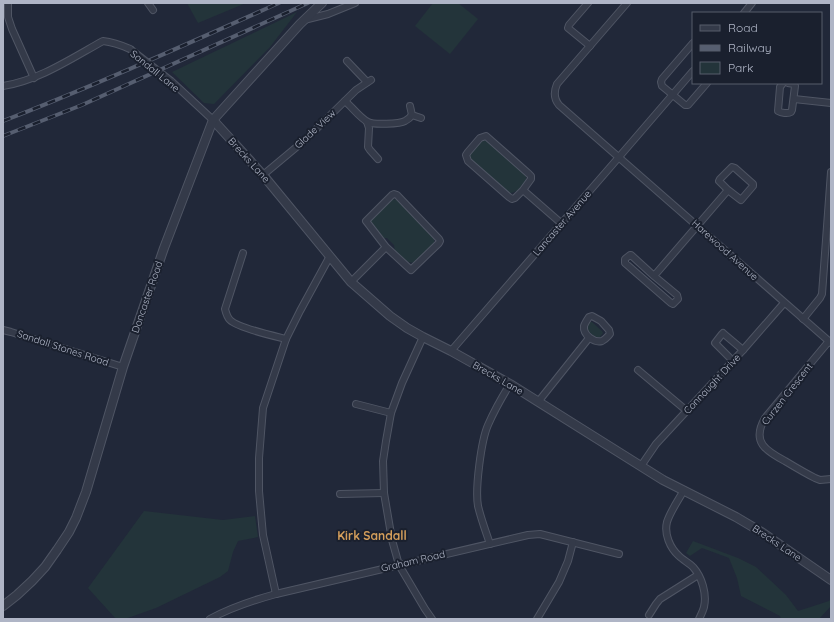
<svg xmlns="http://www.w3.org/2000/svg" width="834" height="622" viewBox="0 0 834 622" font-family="Quicksand,sans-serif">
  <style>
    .green { fill: #23343a }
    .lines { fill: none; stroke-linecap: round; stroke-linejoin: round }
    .minor-casing { stroke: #4f5564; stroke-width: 8 }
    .tertiary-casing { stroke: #4f5564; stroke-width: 10 }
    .minor { stroke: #343a49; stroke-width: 6 }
    .tertiary { stroke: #343a49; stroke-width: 8 }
    .rail-casing { stroke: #565e70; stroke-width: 4 }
    .rail { stroke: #1a202e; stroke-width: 2.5; stroke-dasharray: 8; stroke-linecap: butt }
    .minor-bridge-casing { stroke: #4f5564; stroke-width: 8; stroke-linecap: butt }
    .minor-bridge { stroke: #343a49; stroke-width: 6 }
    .labels { text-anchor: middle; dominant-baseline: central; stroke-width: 4; stroke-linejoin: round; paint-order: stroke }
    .street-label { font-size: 10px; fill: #afb5c6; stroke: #1a202e }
    .quarter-label { font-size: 12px; font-weight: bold; fill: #d49e5b; stroke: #1a202e }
  </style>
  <rect width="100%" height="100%" fill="#212839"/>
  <g class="green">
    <polygon points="187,3 246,3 198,23"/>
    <polygon points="433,3 458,3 478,19 450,54 415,26"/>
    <polygon points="297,12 270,47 214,104 204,103 172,72"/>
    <path d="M482 140 488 141 525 174 526 178V180C521 186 517 194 508 193L471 160 469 157V154Z"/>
    <polygon points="391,199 398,200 434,238 434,243 415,263 408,262 395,252 394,245 387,238 382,238 370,223 370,221"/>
    <polygon points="589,322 592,322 602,331 603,333 600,337 595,337 586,329 587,324"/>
    <polygon points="144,511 223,520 255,516 258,537 238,541 233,552 228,571 220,577 156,608 125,619 116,619 88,588"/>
    <polygon points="693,541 738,558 756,567 786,595 798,611 829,601 831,599 831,606 819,619 781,619 780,616 741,596 737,578 729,558 702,548 690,556 686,553"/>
  </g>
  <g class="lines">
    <defs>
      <g id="minor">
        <polyline points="8,3 8,17 12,29 34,78"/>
        <polyline points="148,3 153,10"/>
        <polyline points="588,3 569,25 568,28 590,46"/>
        <path d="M627 3 557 84C554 91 554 99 559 105L831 343"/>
        <polyline points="744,13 752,3"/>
        <polyline points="304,20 328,14 355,3"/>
        <polyline points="693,43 662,79 661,82 662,86 685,105 688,105 707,83"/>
        <polyline points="347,61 367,82"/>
        <polyline points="171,81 213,120"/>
        <path d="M783 83 780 87 778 111C781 113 788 114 791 112L792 110 795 86 794 84 788 83"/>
        <path d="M3 86C38 81 72 58 103 41 113 42 121 45 130 49"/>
        <polyline points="794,99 831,103"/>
        <path d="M345 101C351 106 361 119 368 122 373 125 400 124 405 121 407 120 410 118 412 115"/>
        <polyline points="410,106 412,115 421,118"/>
        <polyline points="367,122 369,128 368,147 370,150 378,159"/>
        <polyline points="263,175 305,140 356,90 371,80"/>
        <polyline points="523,190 531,179 531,176 529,174 486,136 480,138 468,152 466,155 468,161 509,197 512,199 515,198 523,190 562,224"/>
        <path d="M243 253 225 309C226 313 227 317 230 320 238 328 274 336 286 339"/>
        <polyline points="654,276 631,255 630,255 625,259 625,263 671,303 673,304 678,299 677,295 654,276 728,190 719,181 720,179 732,167 735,168 753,184 753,186 741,200 728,190"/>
        <polyline points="351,282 386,247 366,221 392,195 394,194 397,195 439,239 440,241 439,243 411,270 386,247"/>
        <path d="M592 316 601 321 609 330 610 334C607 337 606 339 602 341 594 343 583 335 584 326 585 323 587 320 589 317Z"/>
        <polyline points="803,319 820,298 822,294 831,172"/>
        <polyline points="3,330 11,332 123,367"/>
        <polyline points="423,337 402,383 391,413 386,441 383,461 384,493 392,540 399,565 425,609 432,619"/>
        <path d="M829 341 765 418C751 442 766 451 785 461 795 467 805 473 815 478L820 480 831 479"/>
        <polyline points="451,351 619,157 693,71"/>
        <polyline points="733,361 715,343 722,334 723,333 724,334 743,350"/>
        <polyline points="638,370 687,411"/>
        <polyline points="538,402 589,338"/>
        <polyline points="356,404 391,413"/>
        <polyline points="641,466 656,444 743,350 784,303"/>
        <path d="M684 490C679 499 670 512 667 522 664 534 670 548 679 556 683 560 689 563 693 567 702 577 707 594 704 607 703 611 701 615 699 619"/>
        <polyline points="340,494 384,493"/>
        <path d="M490 544C486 532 481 519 478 506 475 489 481 441 488 425 494 411 502 397 510 384"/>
        <polyline points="276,594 263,535 259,491 259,458 263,408 286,339 300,311 330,256"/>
        <polyline points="649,615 656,604 660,599 698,575"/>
        <path d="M210 619C230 608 254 600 276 594L528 535 540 534 619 554"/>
        <polyline points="537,619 559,582 568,561 573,542"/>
      </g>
      <g id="tertiary">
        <polyline points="213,120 263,175 351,282 390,316 407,328 423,337 451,351 510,384 663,480 736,517 763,533 831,580"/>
        <polyline points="3,606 17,595 32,581 45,567 57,550 69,532 76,518 86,492 123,367 164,248 213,120 300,24 322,3"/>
      </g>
    </defs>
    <use href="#minor" class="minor-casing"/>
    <use href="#tertiary" class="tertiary-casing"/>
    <use href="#minor" class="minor"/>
    <use href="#tertiary" class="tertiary"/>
    <defs>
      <g id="rail">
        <path d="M3 121C96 85 187 44 279 3"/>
        <polyline points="3,136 82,105 308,3"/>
      </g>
    </defs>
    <use href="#rail" class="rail-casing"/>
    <use href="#rail" class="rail"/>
    <defs>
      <polyline id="minor-bridge" points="130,49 171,81"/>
    </defs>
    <use href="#minor-bridge" class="minor-bridge-casing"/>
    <use href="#minor-bridge" class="minor-bridge"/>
  </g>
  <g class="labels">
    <g class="street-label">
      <text transform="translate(155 71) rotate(39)">Sandall Lane</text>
      <text transform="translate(315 129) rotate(-43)">Glade View</text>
      <text transform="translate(249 160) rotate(48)">Brecks Lane</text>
      <text transform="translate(562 223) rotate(-49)">Lancaster Avenue</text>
      <text transform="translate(725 250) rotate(42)">Harewood Avenue</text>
      <text transform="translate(147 297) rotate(-71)">Doncaster Road</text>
      <text transform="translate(63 348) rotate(18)">Sandall Stones Road</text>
      <text transform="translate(498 378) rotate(30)">Brecks Lane</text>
      <text transform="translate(712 384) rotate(-47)">Connaught Drive</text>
      <text transform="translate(787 394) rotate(-52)">Curzen Crescent</text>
      <text transform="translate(777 543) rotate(34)">Brecks Lane</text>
      <text transform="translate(413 561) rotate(-13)">Graham Road</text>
    </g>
    <g class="quarter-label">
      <text x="372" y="535">Kirk Sandall</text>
    </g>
  </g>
  <rect width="834" height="622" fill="none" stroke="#afb5c6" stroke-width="8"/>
  <rect x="692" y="12" width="130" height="72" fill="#1a202e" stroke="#565c6b"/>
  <rect x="700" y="25" width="20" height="6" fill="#343a49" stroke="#565c6b"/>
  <text x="728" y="32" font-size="12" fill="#afb5c6">Road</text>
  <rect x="700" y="45" width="20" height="6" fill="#565e70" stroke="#565c6b"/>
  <text x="728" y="52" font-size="12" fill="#afb5c6">Railway</text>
  <rect x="700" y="62" width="20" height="12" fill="#23343a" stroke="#565c6b"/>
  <text x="728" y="72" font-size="12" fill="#afb5c6">Park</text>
</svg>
